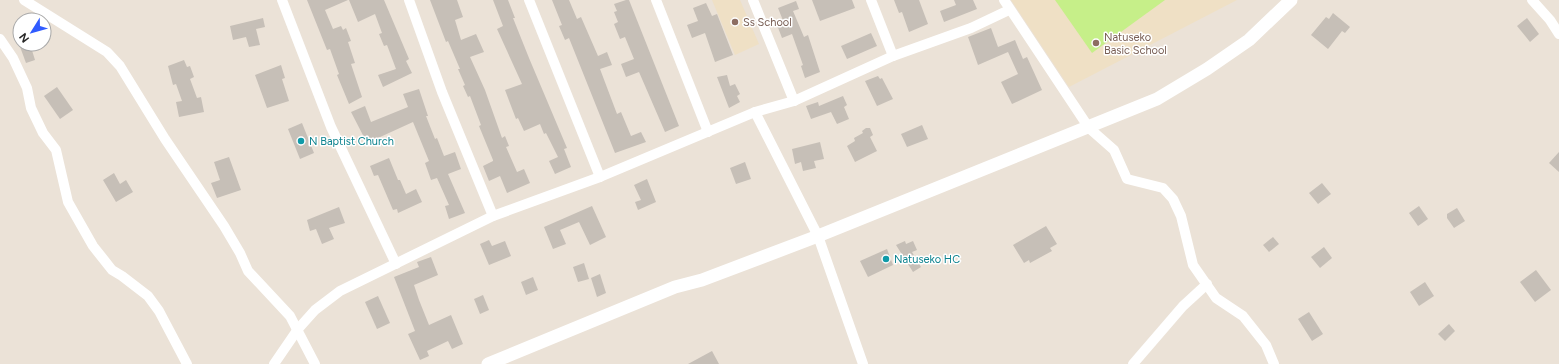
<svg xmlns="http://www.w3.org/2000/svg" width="1559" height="364" viewBox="0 0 1559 364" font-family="Figtree,sans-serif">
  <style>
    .education { fill: #efe0c5 }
    .pitch { fill: #c6ef89 }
    .building { fill: #c6bfb7 }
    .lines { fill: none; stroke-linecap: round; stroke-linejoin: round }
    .minor { stroke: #fff; stroke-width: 10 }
    .tertiary { stroke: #fff; stroke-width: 13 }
    .education-dot { fill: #8d6e63; stroke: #fff; stroke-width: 1.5 }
    .culture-dot { fill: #0f9aa8; stroke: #fff; stroke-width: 1.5 }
    .labels { text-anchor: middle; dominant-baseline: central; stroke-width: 3; stroke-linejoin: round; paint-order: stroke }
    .education-label { font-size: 11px; fill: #785e54; stroke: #fff; text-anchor: start }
    .culture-label { font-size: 11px; fill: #0d838f; stroke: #fff; text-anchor: start }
  </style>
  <rect width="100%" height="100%" fill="#ebe2d7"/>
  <g class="education">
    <polygon points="712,0 740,0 759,44 735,55"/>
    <polygon points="1011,0 1237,0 1069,87"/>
  </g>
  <polygon class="pitch" points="1055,0 1165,0 1092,53"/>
  <g class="building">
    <polygon points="307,0 348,0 325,10 333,29 341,26 343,30 346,28 351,41 348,42 355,63 351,64 362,97 349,104 337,75 339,74 330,49 327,50"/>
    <polygon points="349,0 384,0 409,59 406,61 412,73 383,87 378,75 396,69 387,45 384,46 379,34 382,33 375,14 358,22"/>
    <polygon points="430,0 457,0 463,17 455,20 461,40 476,34 484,52 470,57 485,90 502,138 505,136 509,146 506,147 517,172 524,169 530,183 507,193 500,176 489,181 483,166 493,161 493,160 479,126 481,125 470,96 468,97 463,86 465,85 458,69 460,69 448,41 446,42"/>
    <polygon points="493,0 508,0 515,18 513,18 529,58 567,148 564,149 571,167 555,174 549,161 558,157 546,133 544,134 540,124 524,131 518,118 516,119 505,90 522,84 497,29 503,26"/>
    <polygon points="552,0 569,0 577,19 581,17 598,56 607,52 612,65 600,69 617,114 621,112 631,136 641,132 646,142 615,153 569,38 565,40 559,26 562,25"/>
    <polygon points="626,0 629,0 679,126 665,132 639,72 626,77 621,64 634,59 625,37 620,39 614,24 618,22 614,12 617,11 614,4"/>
    <polygon points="812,0 852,0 855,8 820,21"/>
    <polygon points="894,0 919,0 928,24 909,32 902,12 899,13"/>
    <polygon points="954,0 973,0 977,9 944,22 940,11 956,5"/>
    <polygon points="796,1 799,9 793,11 804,37 808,35 820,72 805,78 801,66 803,65 792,34 782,38 777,25 784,23 778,8"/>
    <polygon points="706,3 712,16 717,14 733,55 715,62 705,33 692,38 687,25 698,21 693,8"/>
    <polygon points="1333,13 1350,27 1345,33 1342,31 1328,49 1311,35 1326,17 1329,19"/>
    <polygon points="263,18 265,27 256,29 260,45 249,47 246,37 233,40 230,26"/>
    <polygon points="1527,18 1539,34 1530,42 1517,26"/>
    <polygon points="991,28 998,47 1015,40 1023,59 1027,57 1042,90 1012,104 1001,82 1018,74 1008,52 978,65 968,37"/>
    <polygon points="871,33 877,46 847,59 841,46"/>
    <polygon points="19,44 30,44 35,60 26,63"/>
    <polygon points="184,60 187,67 190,66 194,77 190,79 197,98 201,97 204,112 179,117 176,102 182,101 176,84 173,85 168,66"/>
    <polygon points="281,65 285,78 282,79 289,101 267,108 255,75"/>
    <polygon points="727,75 730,86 735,84 740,94 737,96 740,102 729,108 717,77"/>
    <polygon points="878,76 880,79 882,78 893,99 877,106 865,81"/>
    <polygon points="57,87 73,110 60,119 44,96"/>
    <polygon points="419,89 428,116 426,116 435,139 437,138 444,156 455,152 461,169 448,174 465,213 449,219 445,206 449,205 437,178 431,180 425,163 429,161 413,122 367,143 351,112 365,106 371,122 408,107 403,94"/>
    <polygon points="843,96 847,105 844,107 849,119 837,124 831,112 811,119 806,106 818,102 819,106"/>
    <polygon points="302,123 314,153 300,159 288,129"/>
    <polygon points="922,125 928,139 907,147 901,134"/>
    <polygon points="866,128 870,128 873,135 870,137 877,151 855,162 847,146 855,141 854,138 863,133 862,131"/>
    <polygon points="820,142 824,159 814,161 816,168 803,171 801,162 795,164 792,149"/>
    <polygon points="1559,152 1559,172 1549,163"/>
    <polygon points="229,157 241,190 217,198 211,183 220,180 214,162"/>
    <polygon points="389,158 398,180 400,180 406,194 416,189 422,202 398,213 397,209 393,210 378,175 374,176 370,166"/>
    <polygon points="745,162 751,179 736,184 730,168"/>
    <polygon points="114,173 120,184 126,180 133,192 116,202 103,180"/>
    <polygon points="647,179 656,202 638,210 635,202 641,200 634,185"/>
    <polygon points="1322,183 1331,194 1318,204 1309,193"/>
    <polygon points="592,206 606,237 590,245 579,222 560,230 566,244 553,249 544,227"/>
    <polygon points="1419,206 1428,219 1418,226 1409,213"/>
    <polygon points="339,207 345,223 329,228 334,239 322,244 316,229 310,231 307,220"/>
    <polygon points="1457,208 1465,221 1454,228 1447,218 1447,214"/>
    <polygon points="1046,226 1057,244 1050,248 1052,251 1030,263 1029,260 1024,263 1013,245"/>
    <polygon points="1273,237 1279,244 1269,252 1263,245"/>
    <polygon points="489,240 492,246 505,241 511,256 489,265 480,244"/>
    <polygon points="905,241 906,244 913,241 917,250 912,252 921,267 913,272 896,245"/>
    <polygon points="1324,247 1332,258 1320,268 1311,257"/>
    <polygon points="887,249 893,265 868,277 860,261"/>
    <polygon points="431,257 438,275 414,285 419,300 429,325 451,315 463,344 452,349 448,341 427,351 429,356 420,360 408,334 415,331 394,277 419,267 417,262"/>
    <polygon points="584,263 589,279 578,282 573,267"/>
    <polygon points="1536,270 1551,290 1535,302 1520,282"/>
    <polygon points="600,274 606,293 597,297 591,278"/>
    <polygon points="533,277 538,290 526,295 521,282"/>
    <polygon points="1425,282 1434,296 1419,306 1410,292"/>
    <polygon points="483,295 489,310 480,314 474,299"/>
    <polygon points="378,296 390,323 377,329 365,302"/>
    <polygon points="1309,312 1323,334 1312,341 1298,319"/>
    <polygon points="1449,324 1455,331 1445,341 1438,334"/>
    <polygon points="712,351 719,364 688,364"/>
  </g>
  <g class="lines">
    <g class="minor">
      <polyline points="24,0 107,52 120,66 165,139 224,226 240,253 248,271 290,316 315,364"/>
      <polyline points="282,0 331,127 396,264"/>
      <polyline points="409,0 442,92 493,216"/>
      <polyline points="529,0 600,177"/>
      <polyline points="656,0 708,132"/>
      <polyline points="753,0 794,101"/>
      <polyline points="871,0 893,56"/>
      <polyline points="1004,0 1089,128 1114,150 1127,179 1163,188 1173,199 1181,216 1193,265 1216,298 1243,316 1266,345 1274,364"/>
      <polyline points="1532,0 1550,20 1559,34"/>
      <polyline points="0,39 13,58 27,88 31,108 43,133 56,150 68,202 93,246 112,270 122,276 148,296 159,311 187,364"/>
      <polyline points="755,112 818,236 863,364"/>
      <polyline points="274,364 298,329 315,310 340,291 493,216 600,177 755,112 794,101 893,56 971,28 1009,10"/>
      <polyline points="1133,364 1183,306 1207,284"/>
    </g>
    <polyline class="tertiary" points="488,364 675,287 702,280 818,236 1157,99 1207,69 1249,40 1291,0"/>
  </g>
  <g class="education-dot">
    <circle cx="735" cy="22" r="4"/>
    <circle cx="1096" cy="43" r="4"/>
  </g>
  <g class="culture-dot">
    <circle cx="301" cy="141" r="4"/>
    <circle cx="886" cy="259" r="4"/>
  </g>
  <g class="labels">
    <g class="education-label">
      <text x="743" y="22">Ss School</text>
      <text x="1104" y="37">Natuseko<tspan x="1104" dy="13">Basic School</tspan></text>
    </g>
    <g class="culture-label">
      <text x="309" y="141">N Baptist Church</text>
      <text x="894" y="259">Natuseko HC</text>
    </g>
  </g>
  <g transform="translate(32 32) rotate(233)"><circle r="19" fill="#ffffff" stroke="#a9a9a9"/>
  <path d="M0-3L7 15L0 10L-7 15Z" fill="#305bff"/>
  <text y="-6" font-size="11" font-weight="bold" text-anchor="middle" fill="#272727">N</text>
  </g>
</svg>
